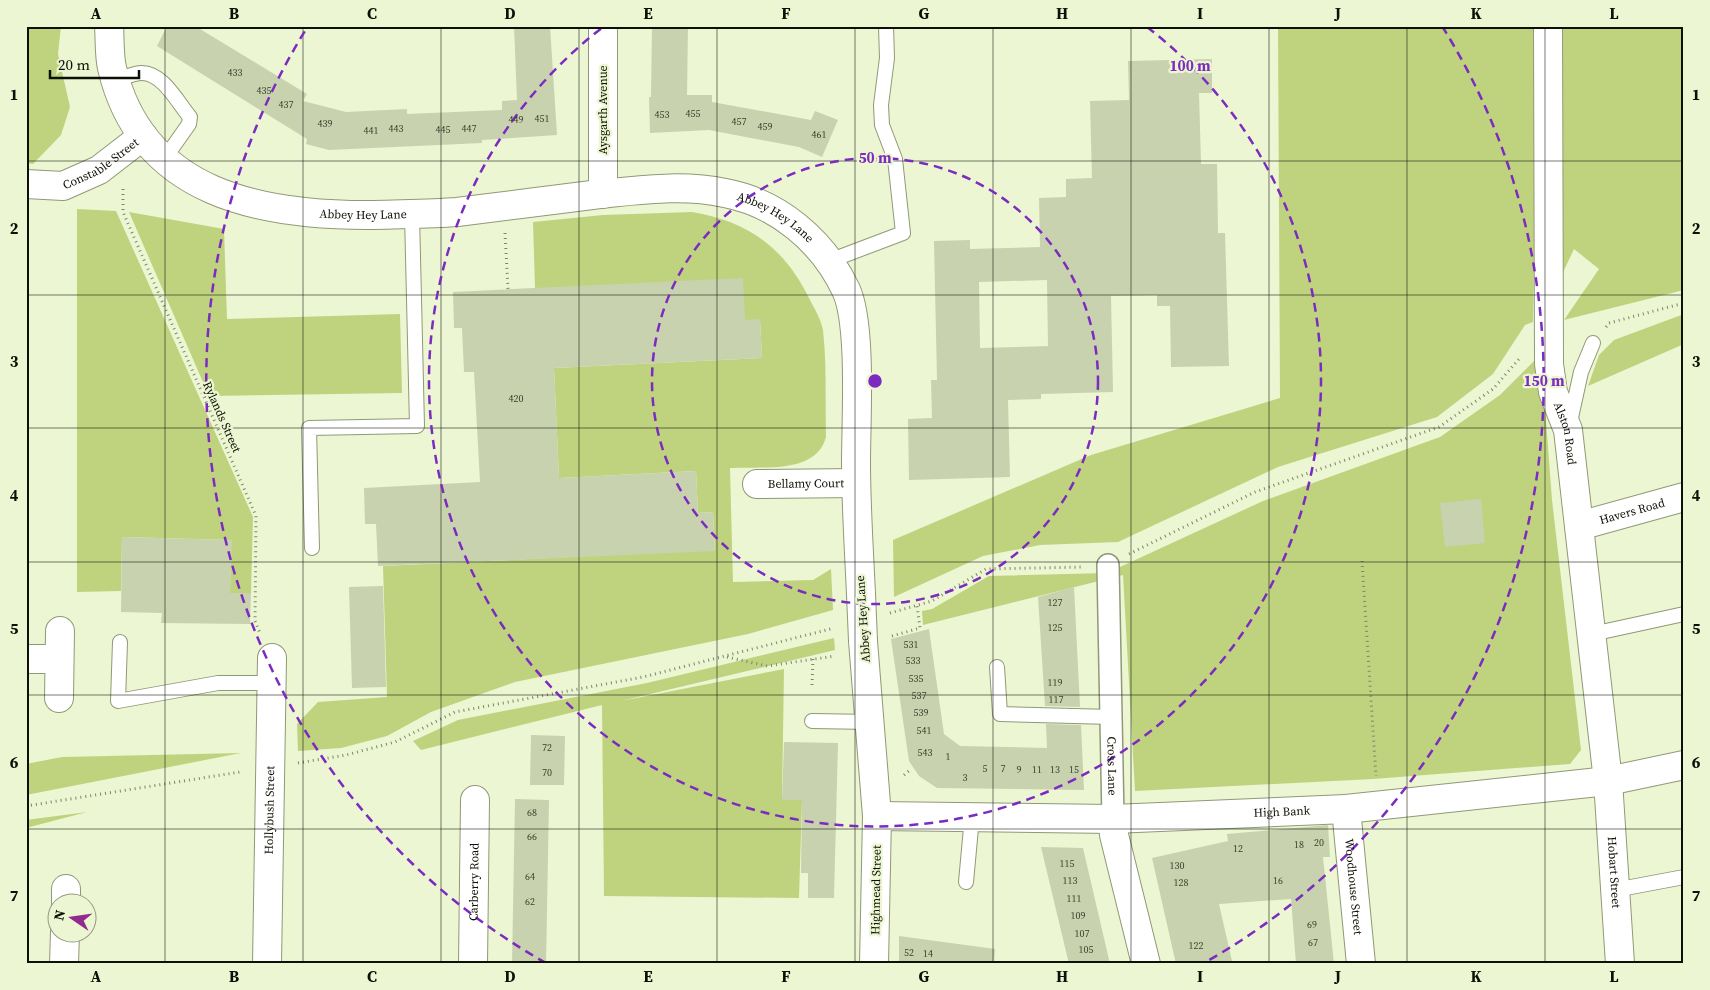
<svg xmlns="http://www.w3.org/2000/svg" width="1710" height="990" viewBox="0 0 1710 990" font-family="'Source Serif 4',serif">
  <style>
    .green { fill: #bfd37f }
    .building { fill: #c8d2ae; fill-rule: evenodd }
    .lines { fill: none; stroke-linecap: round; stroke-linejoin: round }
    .service-casing { stroke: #909977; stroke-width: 16 }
    .pedestrian-casing { stroke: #909977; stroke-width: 24 }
    .minor-casing { stroke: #909977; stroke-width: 30 }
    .path { stroke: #7f856d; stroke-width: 3; stroke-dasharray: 1 4; stroke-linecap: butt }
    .service { stroke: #fff; stroke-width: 14 }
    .pedestrian { stroke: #fff; stroke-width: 21 }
    .minor { stroke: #fff; stroke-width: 28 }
    .minor-bridge-casing { stroke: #909977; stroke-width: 30; stroke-linecap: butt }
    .minor-bridge { stroke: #fff; stroke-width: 28 }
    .grid { fill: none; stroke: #0d1004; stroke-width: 1; stroke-opacity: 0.55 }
    .ring { fill: none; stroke: #7b2cbf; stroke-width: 2.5; stroke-dasharray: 9 6 }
    .labels { text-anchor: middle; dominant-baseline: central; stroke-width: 4.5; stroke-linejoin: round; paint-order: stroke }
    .number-label { font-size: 10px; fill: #3c402e }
    .street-label { font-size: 12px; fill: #0d1004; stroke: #ecf6d2 }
    .centre { fill: #7b2cbf; stroke: #ecf6d2; stroke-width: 2.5 }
    .ring-label { font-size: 15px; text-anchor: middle; font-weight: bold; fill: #7b2cbf; stroke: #ecf6d2; stroke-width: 4.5; stroke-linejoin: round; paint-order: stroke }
    .neatline { fill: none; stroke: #0d1004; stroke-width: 2 }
    .grid-label { font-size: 16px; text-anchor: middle; font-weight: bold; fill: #0d1004 }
  </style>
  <rect width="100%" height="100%" fill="#ecf6d2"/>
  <g class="green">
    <polygon points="26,26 61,26 58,54 70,107 61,135 33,164 26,163"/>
    <polygon points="1278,26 1538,26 1533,322 1525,325 1493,374 1437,417 1278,467 1118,542 1040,545 983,556 894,597 893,540 1091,455 1280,398"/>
    <polygon points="1558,26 1684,26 1684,290 1564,320 1599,269 1574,249 1557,285"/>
    <polygon points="77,209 116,211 253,517 251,593 230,593 231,540 122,537 121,591 77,592"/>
    <polygon points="129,212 224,229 227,319 400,314 402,393 209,396"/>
    <path d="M692 212C747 221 784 247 809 298 814 308 821 319 823 330 827 365 825 402 826 437 816 475 761 466 730 468L733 582 813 580 831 569 833 610 748 634 515 682 431 712 387 736 341 748 298 751 297 724 318 702 387 697 383 566 715 550 713 512 698 513 696 471 559 478 554 368 762 358 760 320H745L535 288 533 222 603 215Z"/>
    <polygon points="1684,314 1684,344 1588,386 1599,355 1614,340"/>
    <polygon points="1541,354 1552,500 1581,750 1570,764 1373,779 1135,791 1123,575 923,625 922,611 932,609 989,576 1107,573 1263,501 1440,437 1500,395"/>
    <polygon points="834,638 835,650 621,701 784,669 782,799 802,800 799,898 604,896 602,705 421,750 413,741 458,720 647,683"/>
    <polygon points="241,753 26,795 26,764 62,757"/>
    <polygon points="87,812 26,828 26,820"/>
  </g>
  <g class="building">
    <polygon points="167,26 195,26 307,94 303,101 346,112 407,109 407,114 502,110 502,101 517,100 514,26 550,26 557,135 482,140 482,143 329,150 306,144 307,139 157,46"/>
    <polygon points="652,26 688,26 687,95 712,95 712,102 811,120 815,111 838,120 822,157 799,147 709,130 650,133 649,97 651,97"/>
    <path d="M1212 59V93H1199L1201 164H1217L1218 233H1225L1229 366 1171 367 1170 306H1157V295L1111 296 1113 392 1041 394V399L1008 400 1010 477 909 480 908 419 932 418 931 380H937L934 241 970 240V249L1040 247 1039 198 1066 197V179L1092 178 1090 101 1129 100 1128 61ZM1047 280 1048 346 980 348 979 282Z"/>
    <polygon points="743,278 745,320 760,319 762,358 554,368 559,478 696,471 698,513 713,512 715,551 378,566 376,524 365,524 364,488 480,482 474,372 464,372 462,328 454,328 453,292"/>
    <polygon points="1481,499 1485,543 1445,547 1440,503"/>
    <polygon points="122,537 232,540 230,593 251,593 250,624 161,623 162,613 121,612"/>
    <polygon points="383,586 386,687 352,688 349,587"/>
    <polygon points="1074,587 1080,707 1045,706 1038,597"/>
    <polygon points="929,629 944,734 960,746 1047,748 1046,724 1081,725 1084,790 937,788 919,776 909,761 891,639"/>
    <polygon points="531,735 565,736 564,785 530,785"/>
    <polygon points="784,742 838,743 834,898 808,898 808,873 801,873 802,800 782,800"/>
    <polygon points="515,799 549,800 546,964 512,964"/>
    <polygon points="1328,825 1330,857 1323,857 1334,964 1296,964 1291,899 1219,904 1232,961 1216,964 1176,964 1152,858 1228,841 1227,834"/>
    <polygon points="1041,847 1083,848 1110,964 1069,964"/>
    <polygon points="899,936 995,949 994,964 899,964"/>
  </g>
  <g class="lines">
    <defs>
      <g id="service">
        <path d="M116 80C123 78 134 73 142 73 163 73 178 103 190 117L189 124 165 158"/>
        <polyline points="829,261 903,233 895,159 882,125 881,105 887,58 886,26"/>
        <polyline points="1570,422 1581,372 1593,343"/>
        <polyline points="312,548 309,428 417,426 412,214"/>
        <polyline points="1592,634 1684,614"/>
        <polyline points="120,642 118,701 218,683 272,683"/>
        <polyline points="997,667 1000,714 1112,717"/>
        <polyline points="812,721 871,722"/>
        <polyline points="966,882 972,817"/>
        <polyline points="1615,890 1684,877"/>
      </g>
      <g id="pedestrian">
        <path id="s1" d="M1108 565 1113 819"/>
      </g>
      <g id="minor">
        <path id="s2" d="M109 26C110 40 109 55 112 68 142 195 262 216 374 215 401 214 430 214 457 212 505 206 552 200 600 194 642 190 682 184 725 193 778 203 823 241 846 290 862 324 856 421 856 462 856 506 859 550 861 594"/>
        <polyline points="603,26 603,194"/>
        <path id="s3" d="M1548 26 1549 364 1553 392 1568 430 1608 781 1620 964"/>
        <path id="s4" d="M26 184 63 186 99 170 143 136"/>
        <path id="s5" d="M757 484 856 483"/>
        <path id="s6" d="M1579 526 1684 497"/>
        <polyline points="863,641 877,816 874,964"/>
        <polyline points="26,659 59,659"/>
        <polyline points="59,698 60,631"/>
        <path id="s7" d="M1346 809 1361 964"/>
        <path id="s8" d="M877 816 1113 819 1346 809 1608 781 1684 765"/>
        <polyline points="1113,819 1114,835 1146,964"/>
        <polyline points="66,902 66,889"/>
        <polyline points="64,964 65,932"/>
        <path id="s9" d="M267 964 272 658"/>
        <path id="s10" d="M473 964 475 800"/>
      </g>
    </defs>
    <use href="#service" class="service-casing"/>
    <use href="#pedestrian" class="pedestrian-casing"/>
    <use href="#minor" class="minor-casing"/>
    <g class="path">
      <polyline points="123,189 123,212 256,516 255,621 260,633"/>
      <polyline points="505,233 508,289"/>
      <polyline points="1606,327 1609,323 1684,303"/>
      <polyline points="1129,554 1255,492 1439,427 1493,389 1519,359"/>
      <polyline points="1362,561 1376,776"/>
      <polyline points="890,613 932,601 986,569 1083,567"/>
      <polyline points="892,636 920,628 917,606"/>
      <polyline points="727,657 767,666 835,656"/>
      <polyline points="812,685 813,659"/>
      <polyline points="298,763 346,755 395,742 455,712 643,677 834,628"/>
      <polyline points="904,775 910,770"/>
      <polyline points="26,806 240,772"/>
    </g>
    <use href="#service" class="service"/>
    <use href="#pedestrian" class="pedestrian"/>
    <use href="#minor" class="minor"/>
    <defs>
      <polyline id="minor-bridge" points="861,594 863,641"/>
    </defs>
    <use href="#minor-bridge" class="minor-bridge-casing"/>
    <use href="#minor-bridge" class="minor-bridge"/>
  </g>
  <path class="grid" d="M165 26V964M303 26V964M441 26V964M579 26V964M717 26V964M855 26V964M993 26V964M1131 26V964M1269 26V964M1407 26V964M1545 26V964M26 161H1684M26 295H1684M26 428H1684M26 562H1684M26 695H1684M26 829H1684"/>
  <g class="ring">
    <circle cx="875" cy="381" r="223"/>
    <path d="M1147 27A446 446 0 1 1 603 27"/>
    <path d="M546 963A669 669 0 0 1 308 26M1442 26A669 669 0 0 1 1204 963"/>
  </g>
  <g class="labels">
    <g class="number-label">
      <text x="235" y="72">433</text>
      <text x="264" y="90">435</text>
      <text x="286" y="104">437</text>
      <text x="693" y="113">455</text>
      <text x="662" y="114">453</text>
      <text x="542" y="118">451</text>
      <text x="516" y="119">449</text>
      <text x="739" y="121">457</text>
      <text x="325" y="123">439</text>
      <text x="765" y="126">459</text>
      <text x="396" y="128">443</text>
      <text x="469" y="128">447</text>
      <text x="443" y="129">445</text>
      <text x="371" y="130">441</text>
      <text x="819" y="134">461</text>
      <text x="516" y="398">420</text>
      <text x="1055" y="602">127</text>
      <text x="1055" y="627">125</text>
      <text x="911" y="644">531</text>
      <text x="913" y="660">533</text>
      <text x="916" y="678">535</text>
      <text x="1055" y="682">119</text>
      <text x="919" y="695">537</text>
      <text x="1056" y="699">117</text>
      <text x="921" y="712">539</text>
      <text x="924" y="730">541</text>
      <text x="547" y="747">72</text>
      <text x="925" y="752">543</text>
      <text x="948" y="756">1</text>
      <text x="985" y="768">5</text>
      <text x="1003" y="768">7</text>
      <text x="1019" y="769">9</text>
      <text x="1037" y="769">11</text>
      <text x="1055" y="769">13</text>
      <text x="1074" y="769">15</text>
      <text x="547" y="772">70</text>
      <text x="965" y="777">3</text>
      <text x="532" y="812">68</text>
      <text x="532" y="836">66</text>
      <text x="1319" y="842">20</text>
      <text x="1299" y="844">18</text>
      <text x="1238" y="848">12</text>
      <text x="1067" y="863">115</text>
      <text x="1177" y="865">130</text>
      <text x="530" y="876">64</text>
      <text x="1070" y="880">113</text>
      <text x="1278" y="880">16</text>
      <text x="1181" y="882">128</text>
      <text x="1074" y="898">111</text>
      <text x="530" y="901">62</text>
      <text x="1078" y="915">109</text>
      <text x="1312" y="924">69</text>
      <text x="1082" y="933">107</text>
      <text x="1313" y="942">67</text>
      <text x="1196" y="945">122</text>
      <text x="1086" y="949">105</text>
      <text x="909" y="952">52</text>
      <text x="928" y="953">14</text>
    </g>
    <g class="street-label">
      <text transform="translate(603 110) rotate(-90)">Aysgarth Avenue</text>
      <text stroke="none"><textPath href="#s4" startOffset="81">Constable Street</textPath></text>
      <text stroke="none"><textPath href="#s2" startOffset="360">Abbey Hey Lane</textPath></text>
      <text stroke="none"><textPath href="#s2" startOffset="780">Abbey Hey Lane</textPath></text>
      <text transform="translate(222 417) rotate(66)">Rylands Street</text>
      <text stroke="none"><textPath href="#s3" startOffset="410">Alston Road</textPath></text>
      <text stroke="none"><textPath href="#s5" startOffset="49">Bellamy Court</textPath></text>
      <text stroke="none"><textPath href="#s6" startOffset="55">Havers Road</textPath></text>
      <text transform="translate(863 619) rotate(-94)">Abbey Hey Lane</text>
      <text stroke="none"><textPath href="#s1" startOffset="201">Cross Lane</textPath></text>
      <text stroke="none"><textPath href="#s9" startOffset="154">Hollybush Street</textPath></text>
      <text stroke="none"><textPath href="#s8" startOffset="405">High Bank</textPath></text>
      <text stroke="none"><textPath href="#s3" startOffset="852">Hobart Street</textPath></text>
      <text stroke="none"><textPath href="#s10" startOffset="82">Carberry Road</textPath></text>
      <text stroke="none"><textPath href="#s7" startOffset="78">Woodhouse Street</textPath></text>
      <text transform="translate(876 890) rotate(-89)">Highmead Street</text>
    </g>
  </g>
  <circle cx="875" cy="381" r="8" class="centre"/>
  <g class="ring-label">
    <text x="1190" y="71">100 m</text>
    <text x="875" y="163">50 m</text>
    <text x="1544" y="386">150 m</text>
  </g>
  <rect width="1710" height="990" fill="none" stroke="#ecf6d2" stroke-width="55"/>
  <g transform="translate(72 918) rotate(283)"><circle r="24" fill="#ecf6d2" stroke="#939a80"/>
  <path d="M0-4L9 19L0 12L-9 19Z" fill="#932b8f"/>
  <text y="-8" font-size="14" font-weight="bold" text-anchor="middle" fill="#0d1004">N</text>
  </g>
  <path d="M50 70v8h89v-8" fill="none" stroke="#0d1004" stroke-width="2.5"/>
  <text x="58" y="70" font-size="15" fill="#0d1004" stroke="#ecf6d2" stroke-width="4" paint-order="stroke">20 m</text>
  <rect x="28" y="28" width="1654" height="934" class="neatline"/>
  <g class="grid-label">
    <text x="96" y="19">A</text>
    <text x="234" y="19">B</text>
    <text x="372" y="19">C</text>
    <text x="510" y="19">D</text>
    <text x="648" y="19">E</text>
    <text x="786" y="19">F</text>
    <text x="924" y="19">G</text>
    <text x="1062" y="19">H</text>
    <text x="1200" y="19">I</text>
    <text x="1338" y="19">J</text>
    <text x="1476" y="19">K</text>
    <text x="1614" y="19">L</text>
    <text x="14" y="100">1</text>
    <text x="1696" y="100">1</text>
    <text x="14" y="234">2</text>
    <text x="1696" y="234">2</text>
    <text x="14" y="367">3</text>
    <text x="1696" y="367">3</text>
    <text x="14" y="501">4</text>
    <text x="1696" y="501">4</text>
    <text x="14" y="634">5</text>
    <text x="1696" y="634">5</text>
    <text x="14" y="768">6</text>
    <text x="1696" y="768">6</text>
    <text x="14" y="901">7</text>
    <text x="1696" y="901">7</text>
    <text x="96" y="982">A</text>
    <text x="234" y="982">B</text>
    <text x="372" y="982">C</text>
    <text x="510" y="982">D</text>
    <text x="648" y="982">E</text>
    <text x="786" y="982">F</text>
    <text x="924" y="982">G</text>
    <text x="1062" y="982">H</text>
    <text x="1200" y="982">I</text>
    <text x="1338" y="982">J</text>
    <text x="1476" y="982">K</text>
    <text x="1614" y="982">L</text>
  </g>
</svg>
